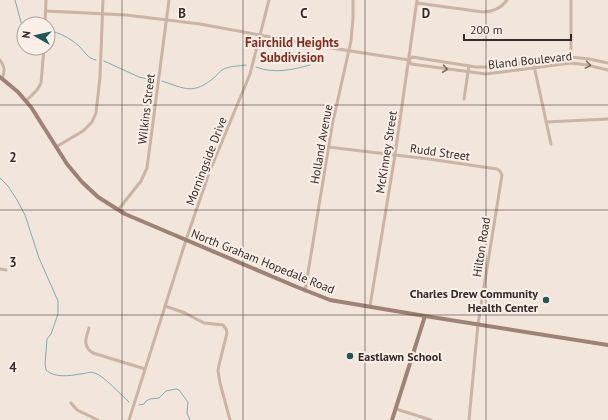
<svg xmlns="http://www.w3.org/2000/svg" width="608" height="420" viewBox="0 0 608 420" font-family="'PT Sans',sans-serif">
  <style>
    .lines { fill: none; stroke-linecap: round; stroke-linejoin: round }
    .stream { stroke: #7aafab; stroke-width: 1 }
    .street { stroke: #cab3a7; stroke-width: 3 }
    .secondary { stroke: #9e8278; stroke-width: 4 }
    .oneway { stroke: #796861 }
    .grid { fill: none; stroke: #362b28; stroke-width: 1; stroke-opacity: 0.55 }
    .poi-dot { fill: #1d5855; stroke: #faefe7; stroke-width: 1.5 }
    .labels { text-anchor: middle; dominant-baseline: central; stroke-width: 4; stroke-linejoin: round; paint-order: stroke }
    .street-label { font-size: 12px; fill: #362b28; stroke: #faefe7 }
    .poi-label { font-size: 12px; font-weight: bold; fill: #362b28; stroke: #faefe7; text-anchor: end }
    .neighbourhood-label { font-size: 13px; font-weight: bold; fill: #862d20; stroke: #faefe7 }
    .grid-label { font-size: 13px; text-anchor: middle; font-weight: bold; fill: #362b28; stroke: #faefe7; stroke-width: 4; stroke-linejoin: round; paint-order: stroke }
  </style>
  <rect width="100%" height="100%" fill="#f2e5db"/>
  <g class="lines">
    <g class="stream">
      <polyline points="15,0 21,22 24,29"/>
      <path d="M48 30C60 33 70 38 79 46 85 52 88 59 96 60"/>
      <polyline points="104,61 139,77 153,80"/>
      <path d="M256 67C274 74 292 70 310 65"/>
      <path d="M162 81C186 89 193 95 215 77 217 75 219 72 222 70 228 66 239 66 246 65"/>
      <path d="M0 178 8 186 17 200 25 215 39 258 58 301V314L51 334 47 339 45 364 46 370C54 378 69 376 80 374 85 374 90 371 95 373 104 376 121 395 129 402"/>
      <polyline points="139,405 144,404 146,401 150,399 159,398 166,391 176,389 179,390 188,402 187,413 190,420"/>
    </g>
    <g class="street">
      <path d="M417 3 483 12C493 12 501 8 507 0"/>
      <polyline points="46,11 126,15 200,24 325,47 409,60 412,57 476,67 497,67 557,58 571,57 589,59 608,63"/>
      <polyline points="45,24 46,0"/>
      <path d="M0 60C5 67 5 71 2 79"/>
      <polyline points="533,61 551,144"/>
      <polyline points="410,62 411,64 486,74 571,63 587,65 608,70"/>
      <polyline points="571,63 571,0"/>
      <polyline points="464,99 469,66"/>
      <polyline points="26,101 37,90 41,83 44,48"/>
      <polyline points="546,122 608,119"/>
      <polyline points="56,147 83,131 92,122 96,113 100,77 103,0"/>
      <polyline points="328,147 429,159 497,169 500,171 502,175 478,324 469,420"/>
      <polyline points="118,210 141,181 147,168 169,0"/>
      <polyline points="0,269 6,270"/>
      <polyline points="305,291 332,126 351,41 353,18 353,0"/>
      <polyline points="165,306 185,313 204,323 223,325 226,329 227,333 219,365 218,371 220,383 230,420"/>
      <polyline points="370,306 395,155 417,0"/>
      <path d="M89 328C86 338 82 346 93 353L145 369"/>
      <polyline points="71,403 77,410 98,420"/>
      <polyline points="396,409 431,420"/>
      <polyline points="129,420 186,240 209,173 250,74 269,0"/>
    </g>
    <g class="secondary">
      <polyline points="0,77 18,92 31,107 67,164 82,182 98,197 125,214 297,287 330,300 425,316 608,345"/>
      <polyline points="392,420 425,316"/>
    </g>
  </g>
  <defs><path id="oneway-chevron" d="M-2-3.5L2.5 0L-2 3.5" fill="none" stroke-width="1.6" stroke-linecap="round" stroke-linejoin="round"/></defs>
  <g class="oneway">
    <use href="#oneway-chevron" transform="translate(588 65) rotate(9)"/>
    <use href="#oneway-chevron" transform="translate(445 69) rotate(8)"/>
  </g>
  <path class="grid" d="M122 0V420M243 0V420M365 0V420M486 0V420M0 105H608M0 210H608M0 315H608"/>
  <g class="poi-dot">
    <circle cx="546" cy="300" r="4"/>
    <circle cx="350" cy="356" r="4"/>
  </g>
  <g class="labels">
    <g class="street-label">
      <text transform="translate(530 60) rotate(-6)">Bland Boulevard</text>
      <text transform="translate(146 109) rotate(-83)">Wilkins Street</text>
      <text transform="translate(321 144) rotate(-80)">Holland Avenue</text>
      <text transform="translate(386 152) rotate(-81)">McKinney Street</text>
      <text transform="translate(440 152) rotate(8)">Rudd Street</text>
      <text transform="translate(206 161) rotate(-69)">Morningside Drive</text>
      <text transform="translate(481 247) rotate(-81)">Hilton Road</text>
      <text transform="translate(263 261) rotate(22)">North Graham Hopedale Road</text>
    </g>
    <g class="poi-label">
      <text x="538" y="293">Charles Drew Community<tspan x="538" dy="14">Health Center</tspan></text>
      <text x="358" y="356" text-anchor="start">Eastlawn School</text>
    </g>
    <g class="neighbourhood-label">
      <text x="292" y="42">Fairchild Heights<tspan x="292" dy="15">Subdivision</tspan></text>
    </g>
  </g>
  <g class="grid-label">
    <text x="182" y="18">B</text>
    <text x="304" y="18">C</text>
    <text x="426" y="18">D</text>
    <text x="13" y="162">2</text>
    <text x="13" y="267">3</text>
    <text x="13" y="372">4</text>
  </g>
  <g transform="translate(36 36) rotate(278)"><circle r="19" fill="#faefe7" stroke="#aca19b"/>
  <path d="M0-3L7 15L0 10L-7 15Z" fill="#1d5855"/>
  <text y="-6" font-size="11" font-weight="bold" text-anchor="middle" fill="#362b28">N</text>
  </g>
  <path d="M464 34v6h107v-6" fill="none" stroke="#362b28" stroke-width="2"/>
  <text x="470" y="34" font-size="12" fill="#362b28" stroke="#faefe7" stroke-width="3" paint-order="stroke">200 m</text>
</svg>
